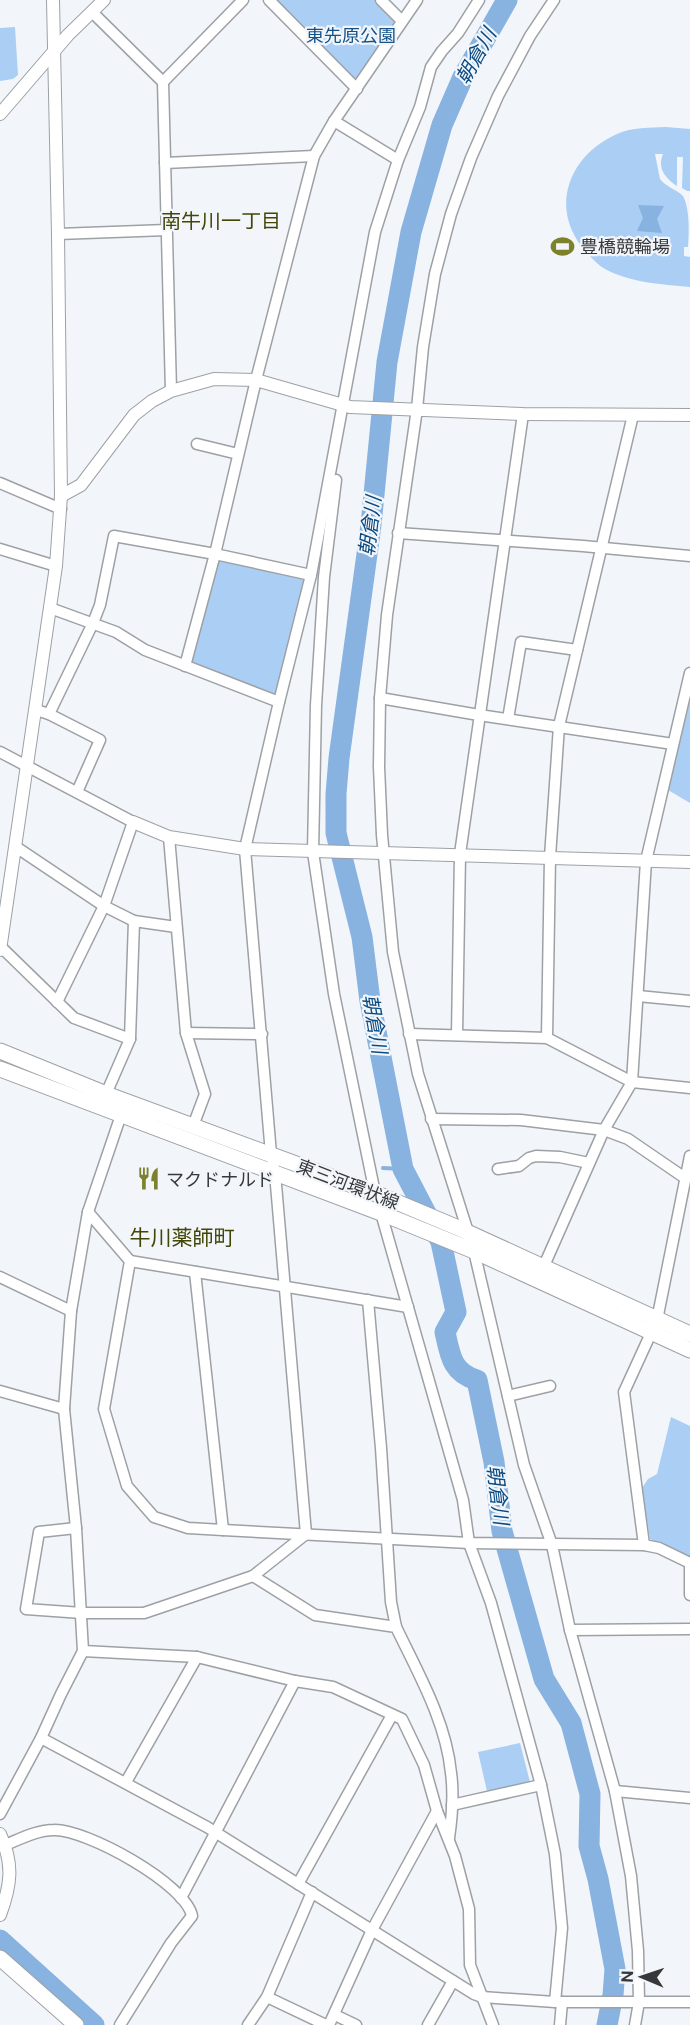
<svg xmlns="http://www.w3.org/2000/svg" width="690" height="2025" viewBox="0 0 690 2025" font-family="'Public Sans','Noto Sans JP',sans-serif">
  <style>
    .green { fill: #abcef5 }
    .water { fill: #88b2df }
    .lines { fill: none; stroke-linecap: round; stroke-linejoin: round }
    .stream { stroke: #88b2df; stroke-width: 4 }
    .river { stroke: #88b2df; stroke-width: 21 }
    .minor-casing { stroke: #9da1a5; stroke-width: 13 }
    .tertiary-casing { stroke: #9da1a5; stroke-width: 14 }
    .primary-casing { stroke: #9da1a5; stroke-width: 17 }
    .minor { stroke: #fff; stroke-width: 10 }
    .tertiary { stroke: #fff; stroke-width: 12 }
    .primary { stroke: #fff; stroke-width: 15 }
    .labels { text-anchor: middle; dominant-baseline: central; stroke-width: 4.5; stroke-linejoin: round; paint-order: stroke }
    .park-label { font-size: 18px; fill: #155289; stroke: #f2f6fb }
    .poi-label { font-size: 18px; fill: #37383a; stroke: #f2f6fb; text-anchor: start }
    .street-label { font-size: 18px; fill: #37383a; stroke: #f2f6fb }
    .water-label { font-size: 20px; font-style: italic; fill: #0b4b82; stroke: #f2f6fb }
    .neighbourhood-label { font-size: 20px; fill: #434606; stroke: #f2f6fb }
    .quarter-label { font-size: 21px; fill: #434606; stroke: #f2f6fb }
  </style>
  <rect width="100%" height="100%" fill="#f2f6fb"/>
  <g class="green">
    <polygon points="269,0 381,0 402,21 357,89"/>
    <polygon points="15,27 18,75 13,79 0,81 0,28"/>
    <path d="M666 127 690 129V191H687L682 188 683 157H677V186C665 178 657 168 663 154H655L660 179C666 187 676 189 683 196 690 209 689 232 688 247H684V256L690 257V287C661 284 631 283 605 269 596 264 589 255 582 247 549 205 571 154 617 134 632 127 650 128 666 127Z"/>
    <polygon points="217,560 305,580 276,695 191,664"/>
    <polygon points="690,700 690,803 668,790"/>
    <polygon points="671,1417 690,1426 690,1559 650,1539 642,1488 648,1479 657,1474"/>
    <polygon points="520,1743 530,1782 487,1791 478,1752"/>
  </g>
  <polygon class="water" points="638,205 664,206 657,219 662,233 637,231 643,218"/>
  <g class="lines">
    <polyline class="stream" points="383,1168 403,1169"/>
    <g class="river">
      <path d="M507 0 463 77 442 125 411 232 387 362 371 525 339 758 336 794V833L362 937 370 1001 403 1169 441 1242 456 1312 445 1332C450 1355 452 1373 477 1380L494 1462 502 1531 544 1679 571 1723 590 1794 589 1846 598 1879 615 1969 613 1995 607 2025"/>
      <polyline points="0,1940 94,2025"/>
    </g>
    <defs>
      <g id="minor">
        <polyline points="269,0 357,89"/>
        <polyline points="381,0 402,21"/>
        <polyline points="554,0 530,36 498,96 471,158 451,214 435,274 423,347 417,409 387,615 380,698 379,767 382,835 393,952 418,1074 474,1251 524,1465 552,1545 570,1630 615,1791 631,1876 638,1951 639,2002 635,2025"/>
        <polyline points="92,12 163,82 171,391"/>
        <polyline points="163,82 243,0"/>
        <polyline points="334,121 398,160"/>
        <polyline points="165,163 314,156"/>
        <polyline points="58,234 167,230"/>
        <polyline points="197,444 238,454"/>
        <polyline points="336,480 324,577 316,705 313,852 334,994 375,1193"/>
        <polyline points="0,483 61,509"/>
        <polyline points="398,533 583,546 690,556"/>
        <polyline points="0,549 56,566"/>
        <polyline points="50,608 116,632 145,650 279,702"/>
        <polyline points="185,666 215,554 311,575"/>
        <polyline points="380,698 479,715 673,744"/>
        <polyline points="36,710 49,714 93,623 100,605 114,536 215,554 256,380 314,156 334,121 417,0"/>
        <polyline points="49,714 100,740 77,792"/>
        <polyline points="508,719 521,642 577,650"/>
        <polyline points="0,752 133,822 104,906 57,1002"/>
        <polyline points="169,837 186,1033 205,1094 193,1126"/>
        <polyline points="16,847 104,906 134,921 176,927"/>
        <polyline points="1,947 74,1018 130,1039"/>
        <polyline points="638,996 690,1001"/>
        <polyline points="186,1033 262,1034"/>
        <polyline points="409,1034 547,1038 632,1082 690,1088"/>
        <polyline points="457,1035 460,854 523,414"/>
        <polyline points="547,1038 550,857 559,726 633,415"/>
        <polyline points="106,1094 130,1039 134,921"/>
        <polyline points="431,1119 521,1120 604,1130 628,1139 685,1178"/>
        <polyline points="690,1156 657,1320 624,1392 644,1545 659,1548 690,1563 690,1595"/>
        <polyline points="498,1169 519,1166 529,1158 536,1156 560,1157 589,1163"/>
        <polyline points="88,1212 130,1261 104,1409 127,1486 154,1517 188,1528 223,1530 469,1543 644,1545"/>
        <polyline points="381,1213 463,1500 469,1543 491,1603 541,1785 555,1854 562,1928 555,2002"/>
        <polyline points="130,1261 408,1307"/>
        <polyline points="543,1268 604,1130 632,1082 646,861 690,673"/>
        <polyline points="195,1272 223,1530"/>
        <polyline points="0,1277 71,1311"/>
        <polyline points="368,1300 381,1448 391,1602 396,1627"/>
        <polyline points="0,1391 64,1409"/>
        <polyline points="508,1396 550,1386"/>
        <polyline points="76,1528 39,1532 26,1609 82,1613 144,1613 253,1576 306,1534 275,1173 271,1154 245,849 279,702 311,575 375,232 398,160 420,107 431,67 442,51 458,33 479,0"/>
        <path d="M253 1576 315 1615 396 1627C418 1673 446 1721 451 1773 454 1794 452 1817 449 1838"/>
        <polyline points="570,1630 690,1629"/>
        <polyline points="83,1651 197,1657 295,1681 333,1687 402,1719 424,1765 437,1811 455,1856 469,1909 470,1965 493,2025"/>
        <polyline points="41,1738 207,1827 474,1994 482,1997 555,2002 690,2002"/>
        <polyline points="126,1782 197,1657"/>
        <polyline points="615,1791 690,1798"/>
        <polyline points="452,1805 541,1785"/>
        <polyline points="0,1814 41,1738 61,1694 83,1651 76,1528 64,1409 71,1311 88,1212 121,1115"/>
        <path d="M5 1845C20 1839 37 1830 54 1830 86 1829 186 1884 192 1916L171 1943 120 2025"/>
        <polyline points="298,1884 392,1715"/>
        <polyline points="181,1898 295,1681"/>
        <polyline points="267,1997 326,2025"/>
        <polyline points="335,2015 356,2025"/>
        <polyline points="248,2025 267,1997 312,1892"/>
        <polyline points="329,2025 372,1930 437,1811"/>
        <polyline points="428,2025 453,1981"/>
        <polyline points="560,2025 562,2002"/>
      </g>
      <g id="tertiary">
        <polyline points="0,114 68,35 104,0"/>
        <polyline points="61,496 81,485 134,415 152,401 171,391 214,379 256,380 350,407 523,414 690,415"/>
        <polyline points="133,822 169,837 245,849 690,862"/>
        <polyline points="0,950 56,566 61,496 58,234 53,0"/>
        <path d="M0 1834C14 1864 11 1885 0 1915"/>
      </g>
      <g id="primary">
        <polyline points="0,1051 106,1094 375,1193 456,1227 690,1334"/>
        <polyline points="0,1069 381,1213 474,1251 690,1350"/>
        <polyline points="0,1958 76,2025"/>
      </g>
    </defs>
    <use href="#minor" class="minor-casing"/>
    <use href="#tertiary" class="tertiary-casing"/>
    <use href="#primary" class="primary-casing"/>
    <use href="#minor" class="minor"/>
    <use href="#tertiary" class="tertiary"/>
    <use href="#primary" class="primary"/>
  </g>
  <defs>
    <symbol id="stadium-bare" viewBox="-9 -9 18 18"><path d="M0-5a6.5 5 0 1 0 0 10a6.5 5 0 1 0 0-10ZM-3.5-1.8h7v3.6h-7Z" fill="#7d812c" stroke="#f2f6fb" stroke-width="2.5" paint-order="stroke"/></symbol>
    <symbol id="restaurant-bare" viewBox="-9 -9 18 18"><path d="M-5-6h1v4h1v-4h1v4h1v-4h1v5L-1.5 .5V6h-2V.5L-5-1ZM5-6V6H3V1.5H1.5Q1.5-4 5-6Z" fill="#7d812c" stroke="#f2f6fb" stroke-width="2.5" paint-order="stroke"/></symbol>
  </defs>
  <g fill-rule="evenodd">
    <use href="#stadium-bare" x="546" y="230" width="33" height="33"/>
    <use href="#restaurant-bare" x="132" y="1162" width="33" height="33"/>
  </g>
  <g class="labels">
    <g class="park-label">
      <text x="351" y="35">東先原公園</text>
    </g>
    <g class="poi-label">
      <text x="580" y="246">豊橋競輪場</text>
      <text x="166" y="1179">マクドナルド</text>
    </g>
    <g class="street-label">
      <text transform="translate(348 1184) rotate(21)">東三河環状線</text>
    </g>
    <g class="water-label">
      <text transform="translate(476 56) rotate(-61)">朝倉川</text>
      <text transform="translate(370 526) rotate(-83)">朝倉川</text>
      <text transform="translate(375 1024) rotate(80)">朝倉川</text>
      <text transform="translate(498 1495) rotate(83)">朝倉川</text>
    </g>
    <g class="neighbourhood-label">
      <text x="221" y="221">南牛川一丁目</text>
    </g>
    <g class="quarter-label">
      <text x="182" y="1237">牛川薬師町</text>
    </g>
  </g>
  <g transform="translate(642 1977) rotate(272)" stroke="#f2f6fb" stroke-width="4.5" paint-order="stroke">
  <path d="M0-4.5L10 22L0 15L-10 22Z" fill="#37383a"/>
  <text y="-9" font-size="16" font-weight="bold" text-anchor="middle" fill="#37383a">N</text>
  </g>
</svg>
